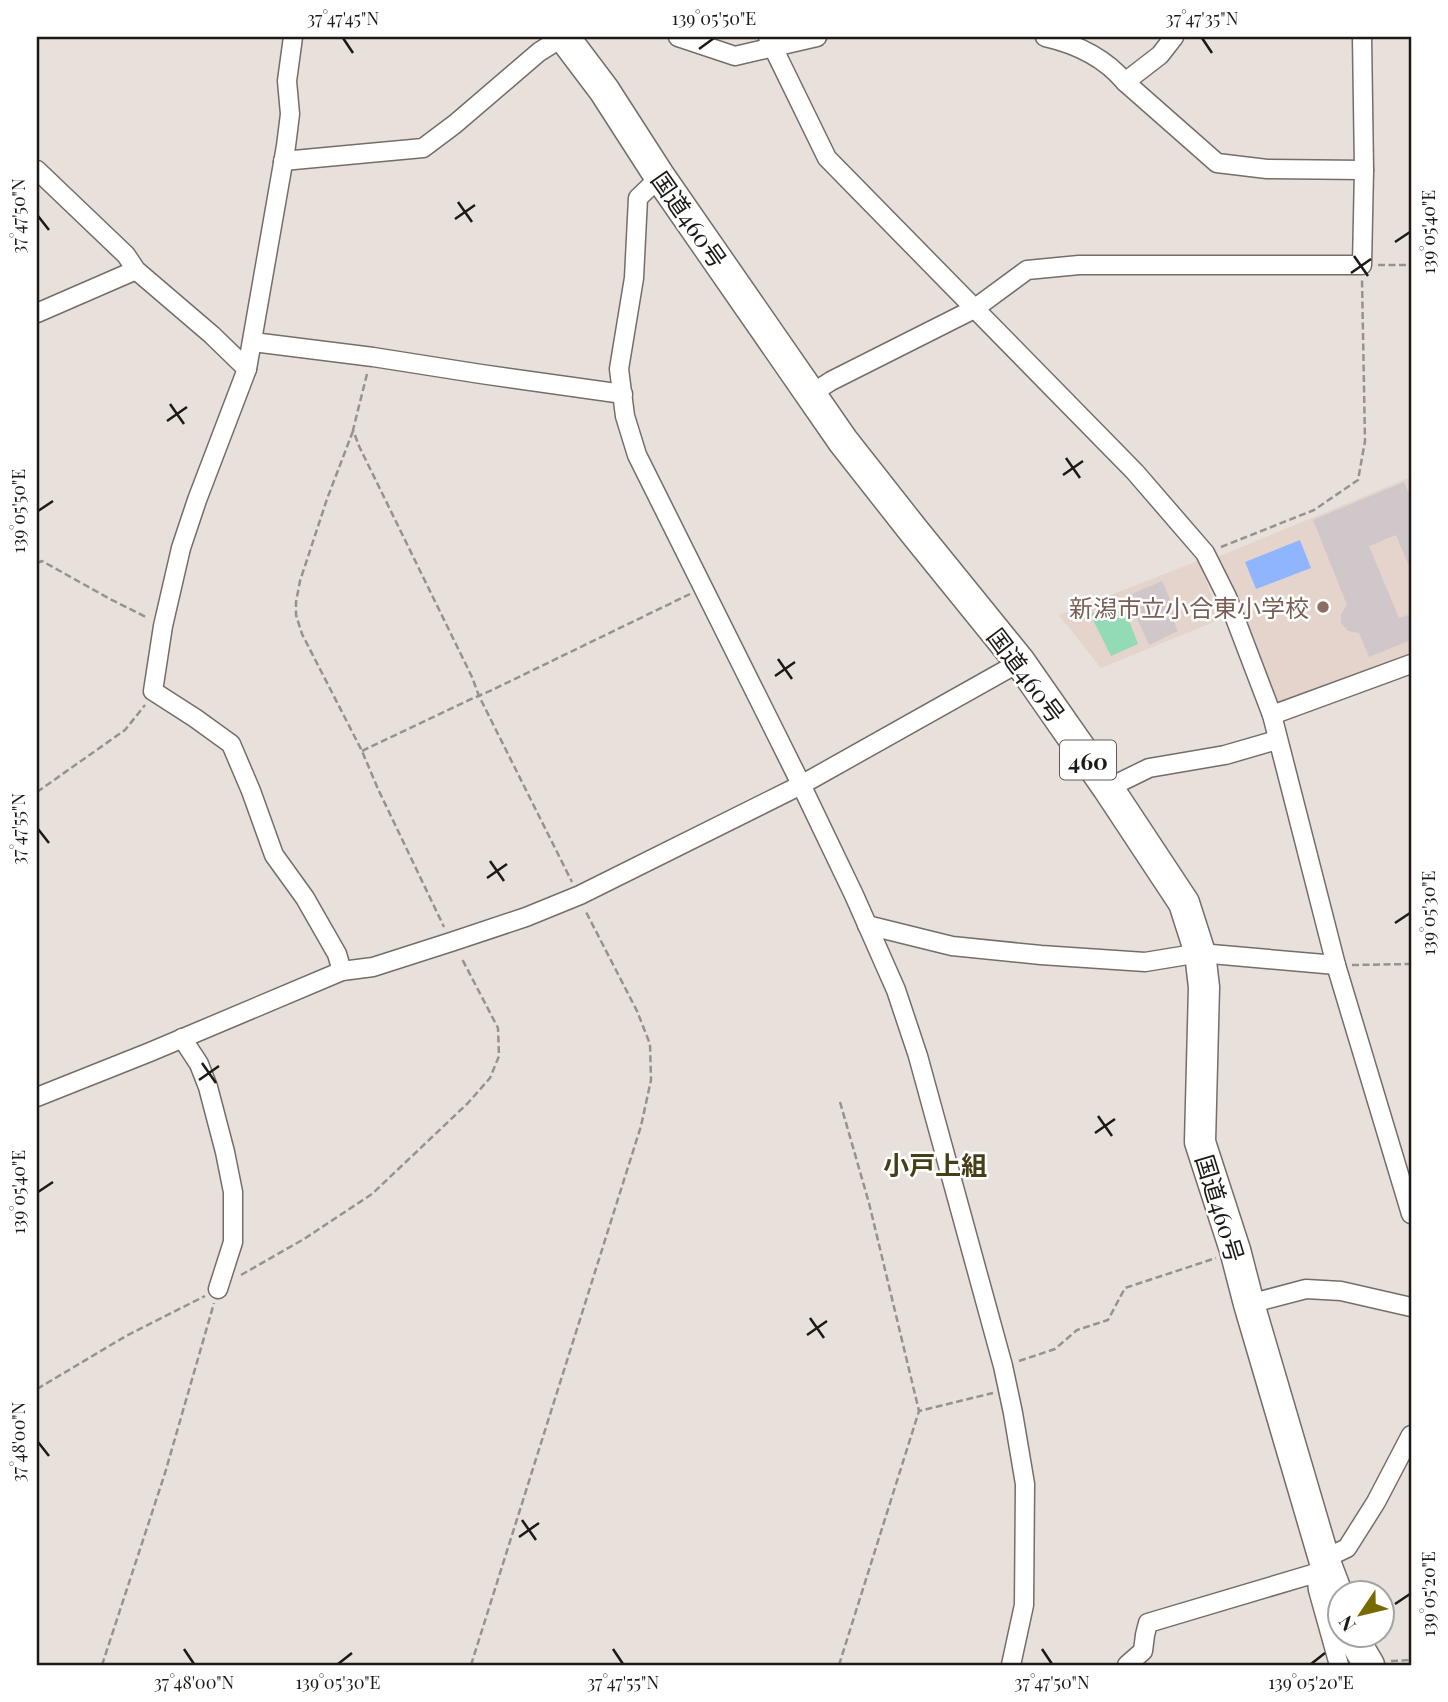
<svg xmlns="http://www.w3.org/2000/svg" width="1448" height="1702" viewBox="0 0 1448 1702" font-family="'Playfair Display','Noto Sans JP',serif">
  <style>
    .built { fill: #e4d4cb }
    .green { fill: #93dab6 }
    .water { fill: #90b5ff }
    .building { fill: #d0c7cb }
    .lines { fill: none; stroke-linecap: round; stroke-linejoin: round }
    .minor-casing { stroke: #746d69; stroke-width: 21 }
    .trunk-casing { stroke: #746d69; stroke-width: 33 }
    .path { stroke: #98928e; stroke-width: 2.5; stroke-dasharray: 7 3.5; stroke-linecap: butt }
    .minor { stroke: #fff; stroke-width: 18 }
    .trunk { stroke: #fff; stroke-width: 30 }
    .ticks { fill: none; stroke: #1c1917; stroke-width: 2.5 }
    .education-dot { fill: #8d6e63; stroke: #fff; stroke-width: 2.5 }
    .labels { text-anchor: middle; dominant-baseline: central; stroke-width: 5; stroke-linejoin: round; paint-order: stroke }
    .shield { fill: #fff; stroke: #605e5d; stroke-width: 2 }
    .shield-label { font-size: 23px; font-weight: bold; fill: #1c1917 }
    .street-label { font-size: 24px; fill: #1c1917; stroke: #fff }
    .education-label { font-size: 24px; fill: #785e54; stroke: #fff; text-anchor: end }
    .neighbourhood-label { font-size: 26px; font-weight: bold; fill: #463f16; stroke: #fff }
    .neatline { fill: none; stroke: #1c1917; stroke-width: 2.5 }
    .ticks-label { font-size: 18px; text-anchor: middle; fill: #1c1917 }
  </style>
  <rect width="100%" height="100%" fill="#e8e0db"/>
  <g class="built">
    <polygon points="1411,477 1411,657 1276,709 1215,558"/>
    <polygon points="1198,561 1221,619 1101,668 1059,615"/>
  </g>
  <polygon class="green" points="1121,600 1138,644 1111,656 1090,614"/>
  <polygon class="water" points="1300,540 1311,568 1256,589 1245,562"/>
  <g class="building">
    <polygon points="1404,482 1411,499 1411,571 1396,535 1369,546 1399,618 1411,614 1411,640 1369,657 1359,633 1348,631 1341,623 1341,614 1347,605 1313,520"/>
    <polygon points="1162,581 1179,620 1174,622 1178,631 1149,645 1127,596"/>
  </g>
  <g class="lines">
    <defs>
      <g id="minor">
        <polyline points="293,37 287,81 290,114 286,146 247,369 197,500 181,548 163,626 153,691 195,718 231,744 251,791 274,855 305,898 337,954 342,971"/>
        <polyline points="678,37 735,56 817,37"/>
        <polyline points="768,37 827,158 1135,472 1205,553 1227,597 1272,715 1336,965 1411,1214"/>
        <path d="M1045 37C1076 44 1105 58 1125 82L1217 163 1267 169 1364 170"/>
        <polyline points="1125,82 1160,55 1174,37"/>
        <polyline points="283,161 423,148 455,124 539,52 563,37"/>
        <polyline points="37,170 126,255 136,270 212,335 247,369"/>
        <polyline points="660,177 638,198 634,278 619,369 625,416 637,455 795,772 854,895 896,990 918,1056 1003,1366 1013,1413 1025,1484 1024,1605 1011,1665"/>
        <polyline points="37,313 136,270"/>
        <polyline points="253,342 373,357 481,374 623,394"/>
        <polyline points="811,394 831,381 974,309 1027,270 1079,265 1362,265 1364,170 1362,37"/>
        <polyline points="1272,715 1411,664"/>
        <polyline points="1108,788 1149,768 1225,755 1277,740"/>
        <polyline points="867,925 952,946 1041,955 1145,962 1200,953 1336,965"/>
        <polyline points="182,1038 199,1064 208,1087 225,1152 233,1192 233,1242 218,1289"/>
        <polyline points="37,1097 150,1052 342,971 373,967 451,942 526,917 580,895 801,785 1020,662"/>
        <polyline points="1249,1304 1306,1289 1341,1291 1411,1307"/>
        <polyline points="1127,1665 1143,1651 1145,1635 1148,1623 1316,1573"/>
        <polyline points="1339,1665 1318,1590 1316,1573 1324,1559 1347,1548 1376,1502 1411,1435"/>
      </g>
      <g id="trunk">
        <polyline points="564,37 604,90 660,177 843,441 913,530 1020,662 1108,788 1184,903 1200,953 1204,987 1200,1142 1235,1250 1249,1304 1324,1559 1340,1601"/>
        <polyline points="1352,1636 1369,1665"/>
      </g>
    </defs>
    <use href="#minor" class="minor-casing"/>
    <use href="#trunk" class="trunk-casing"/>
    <g class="path">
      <polyline points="1378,265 1411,265"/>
      <polyline points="367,374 353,430 359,446 472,677 479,696 572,882"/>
      <polyline points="353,431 327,499 300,581 296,602 296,615 302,634 362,751 378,789 444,927"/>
      <polyline points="1221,547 1314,510 1358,480 1365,441 1362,280"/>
      <polyline points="37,563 42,561 110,599 148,618"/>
      <polyline points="362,751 469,700 492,690 690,594"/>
      <polyline points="37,792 125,730 145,705"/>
      <polyline points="1352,965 1411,964"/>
      <polyline points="840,1102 869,1203 919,1411"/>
      <polyline points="241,1275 304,1239 372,1194 468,1103 490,1078 499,1056 498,1028 461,957"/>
      <polyline points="1019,1361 1055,1349 1077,1330 1108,1320 1125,1288 1216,1258"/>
      <polyline points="37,1389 126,1336 205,1296"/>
      <polyline points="1391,1661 1411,1660"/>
      <polyline points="102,1665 165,1473 214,1303"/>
      <polyline points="471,1665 641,1126 651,1080 650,1044 637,1011 585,910"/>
      <polyline points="839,1665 919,1411 993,1393"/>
    </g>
    <use href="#minor" class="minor"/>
    <use href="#trunk" class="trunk"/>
  </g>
  <path class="ticks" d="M343 38 353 53M1202 38 1212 53M699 49 714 38M458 202 472 222M38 216 49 230M455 219 475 205M1395 242 1410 232M1354 256 1368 276M1351 273 1371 259M170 404 184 424M167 421 187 407M1066 458 1080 478M1063 475 1083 461M38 511 53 501M778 659 792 679M775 676 795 662M38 829 49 843M490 861 504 881M487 878 507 864M1395 923 1410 913M202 1063 216 1083M199 1080 219 1066M1098 1116 1112 1136M1095 1133 1115 1119M38 1192 53 1182M810 1318 824 1338M807 1335 827 1321M38 1442 49 1456M522 1520 536 1540M519 1537 539 1523M1395 1604 1410 1594M184 1649 194 1664M613 1649 623 1664M1042 1649 1052 1664M338 1664 352 1653M1311 1664 1325 1653"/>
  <circle class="education-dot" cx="1323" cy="607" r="7"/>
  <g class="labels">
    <rect class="shield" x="1060" y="740.5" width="56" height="39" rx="5"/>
    <g class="shield-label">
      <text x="1088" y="760">460</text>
    </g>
    <g class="street-label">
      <text transform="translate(690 219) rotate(55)">国道460号</text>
      <text transform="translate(1027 675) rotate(53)">国道460号</text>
      <text transform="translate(1221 1208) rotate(73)">国道460号</text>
    </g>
    <g class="education-label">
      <text x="1309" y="607">新潟市立小合東小学校</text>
    </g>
    <g class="neighbourhood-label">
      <text x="935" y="1164">小戸上組</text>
    </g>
  </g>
  <rect width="1448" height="1702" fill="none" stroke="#ffffff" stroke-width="77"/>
  <g transform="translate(1361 1614) rotate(235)"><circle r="33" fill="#ffffff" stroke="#a4a3a2" stroke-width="2"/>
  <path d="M0-5L12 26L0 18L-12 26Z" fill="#786900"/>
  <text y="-10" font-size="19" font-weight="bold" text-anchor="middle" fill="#1c1917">N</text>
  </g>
  <rect x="38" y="38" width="1372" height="1626" class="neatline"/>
  <g class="ticks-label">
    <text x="343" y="25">37°47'45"N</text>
    <text x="714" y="25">139°05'50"E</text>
    <text x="1202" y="25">37°47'35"N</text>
    <text transform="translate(19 216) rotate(-90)" y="6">37°47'50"N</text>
    <text transform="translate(1429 232) rotate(-90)" y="6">139°05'40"E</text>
    <text transform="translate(19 511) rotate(-90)" y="6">139°05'50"E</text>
    <text transform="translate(19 829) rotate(-90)" y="6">37°47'55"N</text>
    <text transform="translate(1429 913) rotate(-90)" y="6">139°05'30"E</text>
    <text transform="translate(19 1192) rotate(-90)" y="6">139°05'40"E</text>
    <text transform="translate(19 1442) rotate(-90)" y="6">37°48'00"N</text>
    <text transform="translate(1429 1594) rotate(-90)" y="6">139°05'20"E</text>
    <text x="194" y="1689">37°48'00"N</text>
    <text x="338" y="1689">139°05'30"E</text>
    <text x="623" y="1689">37°47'55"N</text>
    <text x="1052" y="1689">37°47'50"N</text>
    <text x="1311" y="1689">139°05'20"E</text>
  </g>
</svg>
